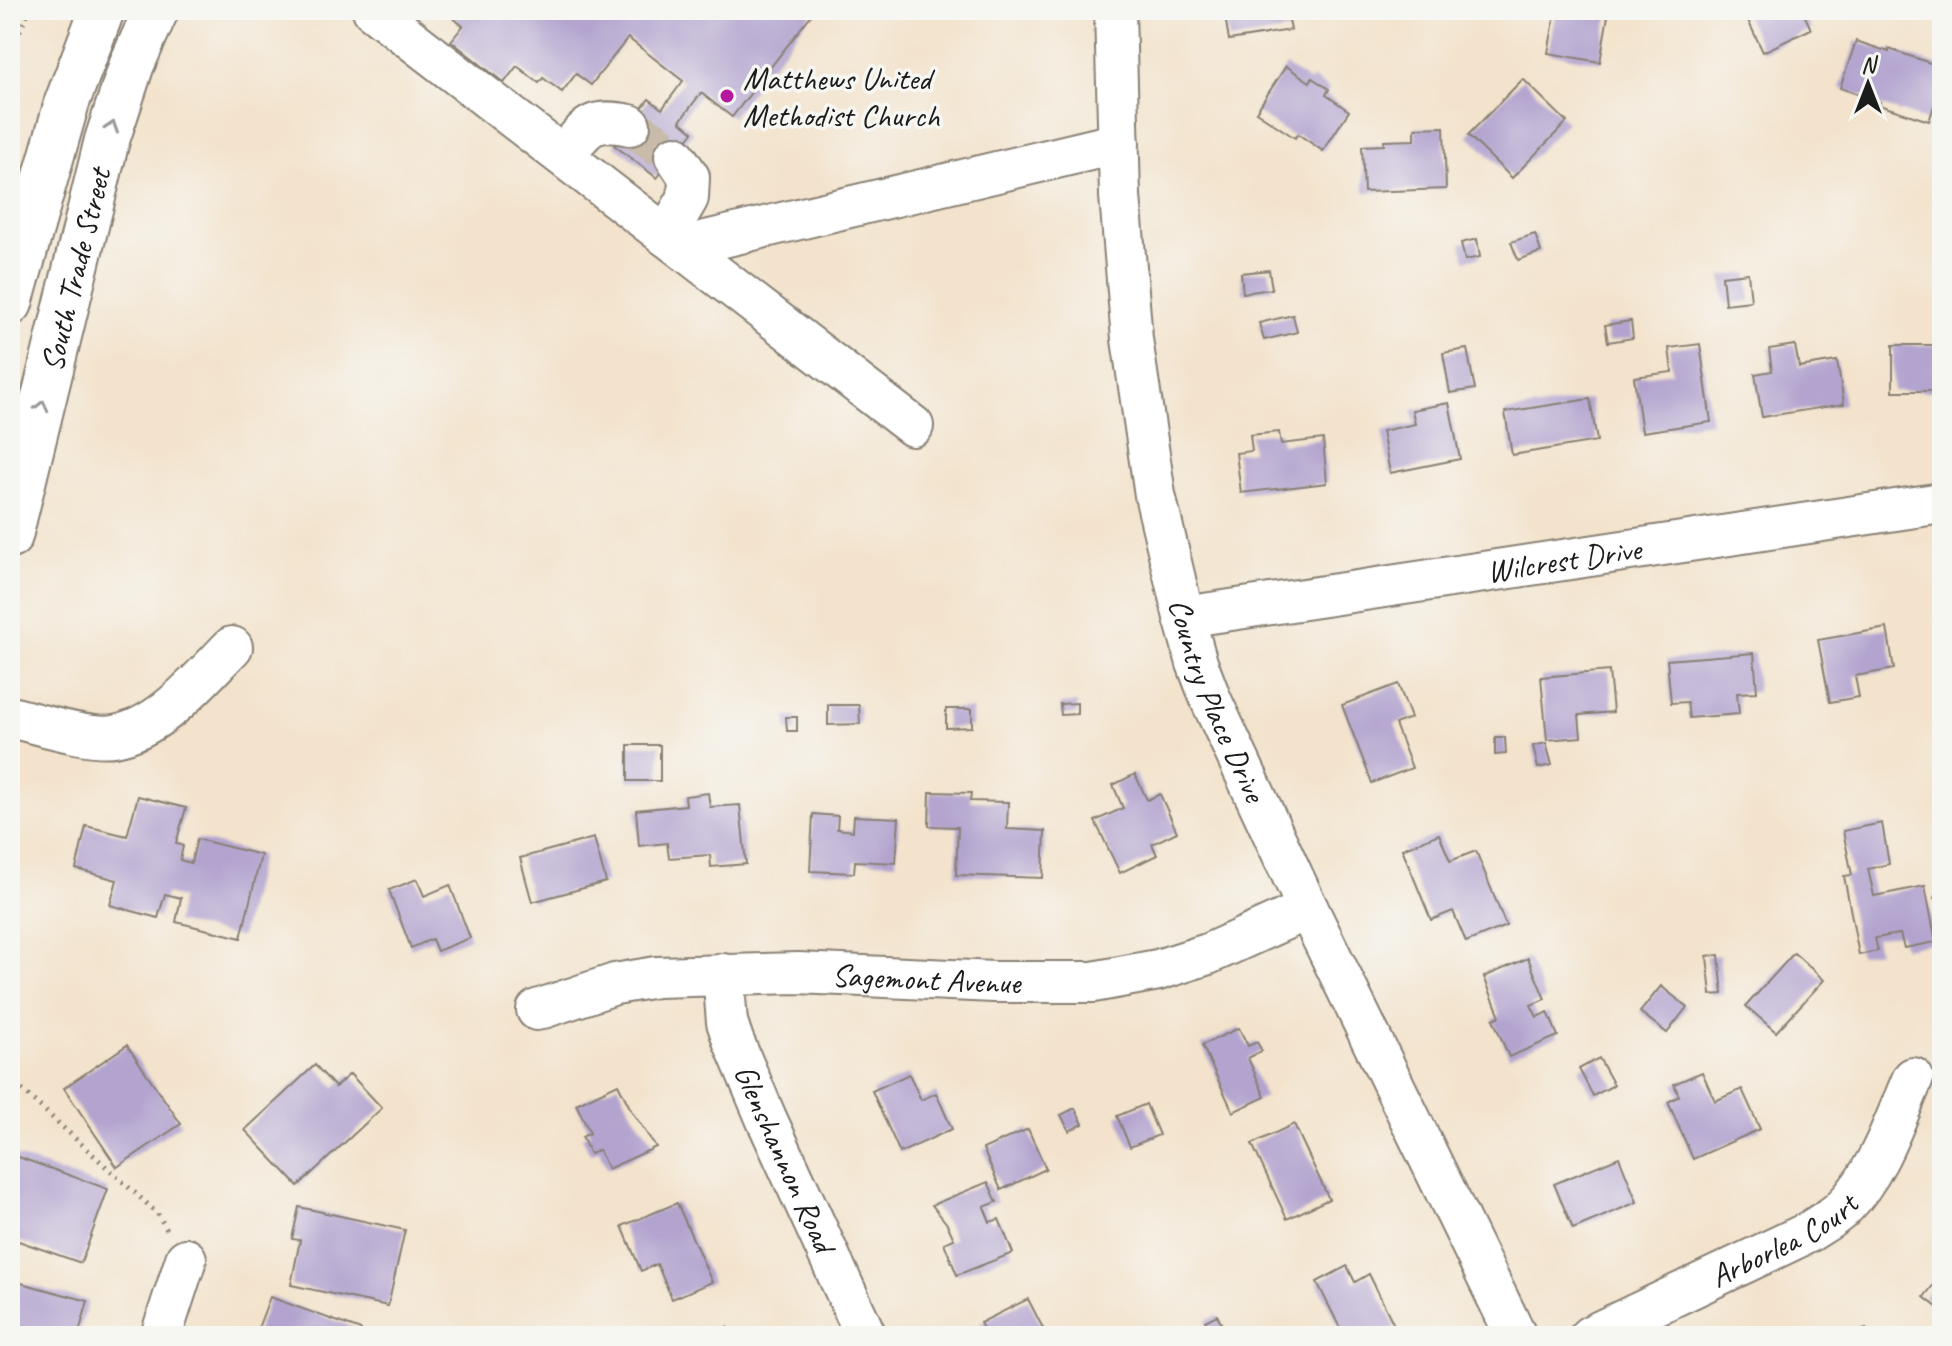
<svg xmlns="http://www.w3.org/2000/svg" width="1952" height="1346" viewBox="0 0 1952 1346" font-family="Caveat,sans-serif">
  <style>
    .building { fill: #b3a4cf }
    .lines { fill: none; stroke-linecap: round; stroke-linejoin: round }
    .minor-tunnel { stroke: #c8bba9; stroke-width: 40; stroke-dasharray: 40 20; stroke-linecap: butt }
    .minor-casing { stroke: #888074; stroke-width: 44 }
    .major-casing { stroke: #888074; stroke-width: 48 }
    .path { stroke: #888074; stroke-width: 5; stroke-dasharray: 2 6; stroke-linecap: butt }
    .minor { stroke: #fff; stroke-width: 40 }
    .major { stroke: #fff; stroke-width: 44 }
    .oneway { stroke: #999 }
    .poi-dot { fill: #b5179e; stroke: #f6f6f2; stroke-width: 3 }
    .labels { text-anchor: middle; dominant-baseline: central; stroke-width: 7; stroke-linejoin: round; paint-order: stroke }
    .poi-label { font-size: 32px; fill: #1c1c1c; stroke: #f6f6f2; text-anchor: start }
    .street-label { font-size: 32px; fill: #1c1c1c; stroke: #f6f6f2 }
  </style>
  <rect width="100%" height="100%" fill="#f6f6f2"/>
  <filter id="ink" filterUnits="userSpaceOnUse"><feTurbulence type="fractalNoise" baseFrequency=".0125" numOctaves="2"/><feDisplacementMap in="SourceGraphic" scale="16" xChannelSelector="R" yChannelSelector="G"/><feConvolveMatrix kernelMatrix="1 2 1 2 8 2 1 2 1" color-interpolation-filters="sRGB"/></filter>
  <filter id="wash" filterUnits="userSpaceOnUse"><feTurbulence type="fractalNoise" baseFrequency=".006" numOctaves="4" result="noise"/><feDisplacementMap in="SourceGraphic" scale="32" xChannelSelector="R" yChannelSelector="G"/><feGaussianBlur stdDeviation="1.8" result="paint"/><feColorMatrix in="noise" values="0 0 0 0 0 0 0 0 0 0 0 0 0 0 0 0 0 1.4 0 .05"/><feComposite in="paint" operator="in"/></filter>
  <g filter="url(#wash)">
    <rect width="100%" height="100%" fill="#f3e3cc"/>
    <g id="blocks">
      <g class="building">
        <polygon points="443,10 815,10 732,117 701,93 680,121 693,132 657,178 614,145 649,99 662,109 683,81 628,38 591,85 576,74 562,92 543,78 539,83 517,66 504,83 451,41 463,26"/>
        <polygon points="1224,10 1287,10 1291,30 1229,40"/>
        <polygon points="1556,10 1609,10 1600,62 1548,53"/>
        <polygon points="1743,10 1802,10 1811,29 1763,52"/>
        <polygon points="1856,41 1889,52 1889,49 1942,67 1942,82 1929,121 1879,105 1880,102 1840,88"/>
        <polygon points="1286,66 1310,82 1312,78 1329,89 1326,95 1349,111 1323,151 1298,134 1295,138 1256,112"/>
        <polygon points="1523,79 1567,122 1512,178 1468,135"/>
        <polygon points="1444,127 1446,189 1364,192 1362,146 1384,145 1384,141 1415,140 1415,128"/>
        <polygon points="1535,234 1541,252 1518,260 1511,242"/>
        <polygon points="1477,239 1480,257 1465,260 1461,243"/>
        <polygon points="1269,270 1272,289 1243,293 1241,273"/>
        <polygon points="1748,273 1751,301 1725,304 1722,276"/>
        <polygon points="1293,315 1297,332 1264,340 1259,323"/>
        <polygon points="1631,321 1633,338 1608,342 1605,325"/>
        <polygon points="1700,344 1711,422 1642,432 1634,377 1672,372 1669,348"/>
        <polygon points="1795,345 1799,367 1837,361 1844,404 1762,417 1755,374 1772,371 1769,349"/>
        <rect x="1893" y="345" width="49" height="46"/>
        <polygon points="1467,349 1475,389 1450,393 1443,353"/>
        <polygon points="1590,399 1597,441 1512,455 1505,412"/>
        <polygon points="1449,403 1460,459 1390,473 1382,431 1415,424 1412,410"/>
        <polygon points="1279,432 1281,444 1323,439 1327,483 1241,493 1236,453 1252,451 1250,435"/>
        <polygon points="1887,628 1894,669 1855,676 1859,697 1830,702 1818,640"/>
        <polygon points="1754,653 1757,692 1737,693 1739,714 1689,718 1687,702 1671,703 1667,660"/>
        <polygon points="1609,671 1613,712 1579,715 1581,737 1547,740 1541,677"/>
        <polygon points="1398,684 1411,718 1395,724 1412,768 1372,783 1342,705"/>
        <polygon points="1077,703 1077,714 1061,715 1060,704"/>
        <polygon points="828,705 859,705 860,724 828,725"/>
        <polygon points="946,709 972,709 972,727 946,728"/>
        <polygon points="786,717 797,717 797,731 787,731"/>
        <polygon points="1495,737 1505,737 1506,754 1495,755"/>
        <polygon points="1546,743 1552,765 1538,768 1533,746"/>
        <rect x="628" y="745" width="32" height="36"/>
        <polygon points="1135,774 1147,800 1160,794 1177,832 1152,844 1157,855 1120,873 1095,821 1123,808 1113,785"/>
        <polygon points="930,792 971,793 970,801 1008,802 1007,829 1045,831 1043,878 956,875 958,827 929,826"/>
        <polygon points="708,793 710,807 740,805 746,864 711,867 710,855 669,858 667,843 639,846 636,810 686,805 685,796"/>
        <polygon points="138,796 186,808 176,843 183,846 180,860 191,863 197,839 261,855 241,938 176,922 181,898 165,894 158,918 110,905 117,880 76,869 86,826 127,836"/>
        <polygon points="813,814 838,816 837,829 853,831 854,816 899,818 896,863 855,861 854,873 810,871"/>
        <polygon points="1882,823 1889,864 1868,869 1874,896 1925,886 1936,942 1904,948 1900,934 1875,938 1878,951 1859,955 1844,876 1852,875 1843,831"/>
        <polygon points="1439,834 1450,861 1476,851 1506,926 1466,942 1453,911 1431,920 1402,849"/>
        <polygon points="594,838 606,882 532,902 520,858"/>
        <polygon points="417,879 424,896 450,885 470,938 437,951 432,939 411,948 389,890"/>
        <polygon points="1942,881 1942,900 1935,898"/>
        <polygon points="1794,953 1824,980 1776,1032 1746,1006"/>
        <polygon points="1719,955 1723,994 1711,995 1707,956"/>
        <polygon points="1528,958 1545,999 1531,1005 1537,1017 1548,1012 1558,1036 1509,1057 1493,1019 1500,1016 1484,977"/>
        <polygon points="1661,986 1687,1007 1667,1033 1640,1012"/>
        <polygon points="1239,1028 1248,1046 1257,1042 1262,1051 1248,1058 1265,1097 1233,1112 1202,1045"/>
        <polygon points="127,1045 181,1124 117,1167 64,1088"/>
        <polygon points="1599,1058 1614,1085 1593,1096 1579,1069"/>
        <polygon points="315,1065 335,1087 350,1074 382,1108 298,1186 245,1130"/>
        <polygon points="1702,1072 1715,1101 1742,1089 1760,1129 1693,1159 1668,1102 1679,1096 1674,1084"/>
        <polygon points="909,1074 921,1100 936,1093 952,1129 900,1153 872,1091"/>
        <polygon points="618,1084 632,1112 656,1147 608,1169 599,1150 590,1154 582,1137 590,1133 576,1104"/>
        <polygon points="1146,1104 1159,1135 1130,1147 1117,1116"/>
        <polygon points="1075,1108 1083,1124 1069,1131 1061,1115"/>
        <polygon points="1294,1124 1329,1199 1287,1219 1252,1144"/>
        <polygon points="1028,1129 1046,1169 1001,1190 983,1149"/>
        <polygon points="10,1154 108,1189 81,1263 10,1238"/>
        <polygon points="1619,1157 1637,1202 1573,1229 1554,1184"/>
        <polygon points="988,1182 997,1202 984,1207 990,1222 999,1219 1013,1253 957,1275 944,1243 954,1239 947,1224 932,1205"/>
        <polygon points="677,1203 712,1282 672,1299 657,1264 641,1271 622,1226"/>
        <polygon points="299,1207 405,1230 388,1306 291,1285 300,1240 292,1239"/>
        <polygon points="1347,1266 1355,1282 1369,1274 1395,1327 1376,1336 1344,1336 1317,1282"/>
        <polygon points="1942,1274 1942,1311 1924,1297"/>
        <polygon points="10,1280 88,1301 78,1336 10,1336"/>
        <polygon points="270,1297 361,1330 359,1336 255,1336"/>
        <polygon points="1028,1299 1047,1336 987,1336 980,1323"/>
        <polygon points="1217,1315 1225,1331 1213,1336 1205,1321"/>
        <polygon points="727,1327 731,1336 714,1336 712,1334"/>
        <polygon points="1866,1329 1869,1336 1847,1336"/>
      </g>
    </g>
  </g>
  <g filter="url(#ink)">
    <use href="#blocks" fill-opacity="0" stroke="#888074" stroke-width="2"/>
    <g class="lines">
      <polyline class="minor-tunnel" points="630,125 675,156"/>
      <defs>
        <g id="minor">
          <polyline points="373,10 913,426"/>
          <path id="s1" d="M1115 10 1120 196 1132 339 1155 495 1184 617 1197 663 1211 700 1308 909 1516 1336"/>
          <path d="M563 155C589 127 588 117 630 125"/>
          <polyline points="666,236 688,198 689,177 675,156"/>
          <polyline points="681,247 1119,143"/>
          <path id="s2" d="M1184 617 1942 503"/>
          <path d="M10 717C36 723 89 740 114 736 161 728 200 679 232 647"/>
          <path id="s3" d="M723 974 727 1022 733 1040 766 1118 866 1336"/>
          <path id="s4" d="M537 1010 615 984 656 977 798 973 994 982H1093L1158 970 1208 954 1308 909"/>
          <polyline points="161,1336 186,1259"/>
          <path id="s5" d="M1590 1336 1807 1233C1819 1225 1833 1218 1843 1208 1878 1173 1894 1122 1913 1078"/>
        </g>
        <g id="major">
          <polyline points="10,303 67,102 102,10"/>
          <path id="s6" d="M10 536 107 140 132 64 156 10"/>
        </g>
      </defs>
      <use href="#minor" class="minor-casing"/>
      <use href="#major" class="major-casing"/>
      <g class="path">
        <polyline points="10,53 29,10"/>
        <polyline points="10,1079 157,1213 167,1230"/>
      </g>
      <use href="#minor" class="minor"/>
      <use href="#major" class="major"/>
    </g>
    <defs><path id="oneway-chevron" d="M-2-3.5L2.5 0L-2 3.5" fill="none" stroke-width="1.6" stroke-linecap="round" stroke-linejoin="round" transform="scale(2)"/></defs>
    <g class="oneway">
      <use href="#oneway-chevron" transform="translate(112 127) rotate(-72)"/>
      <use href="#oneway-chevron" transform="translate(42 406) rotate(-76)"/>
    </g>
  </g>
  <circle class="poi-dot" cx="727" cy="96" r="8"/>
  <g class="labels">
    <g class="poi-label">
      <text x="743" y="78">Matthews United<tspan x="743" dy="37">Methodist Church</tspan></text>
    </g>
    <g class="street-label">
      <text stroke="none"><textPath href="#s6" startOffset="274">South Trade Street</textPath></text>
      <text stroke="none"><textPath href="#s2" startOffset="384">Wilcrest Drive</textPath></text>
      <text stroke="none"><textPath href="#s1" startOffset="702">Country Place Drive</textPath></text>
      <text stroke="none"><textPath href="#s4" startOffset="394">Sagemont Avenue</textPath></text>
      <text stroke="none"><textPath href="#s3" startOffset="196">Glenshannon Road</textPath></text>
      <text stroke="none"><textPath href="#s5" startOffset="216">Arborlea Court</textPath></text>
    </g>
  </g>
  <rect width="1952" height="1346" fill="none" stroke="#f6f6f2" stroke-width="40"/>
  <g transform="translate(1868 84)" stroke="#f6f6f2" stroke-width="6" paint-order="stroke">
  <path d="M0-6L14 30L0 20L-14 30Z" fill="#1c1c1c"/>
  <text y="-12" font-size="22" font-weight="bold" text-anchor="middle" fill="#1c1c1c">N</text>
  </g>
</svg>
